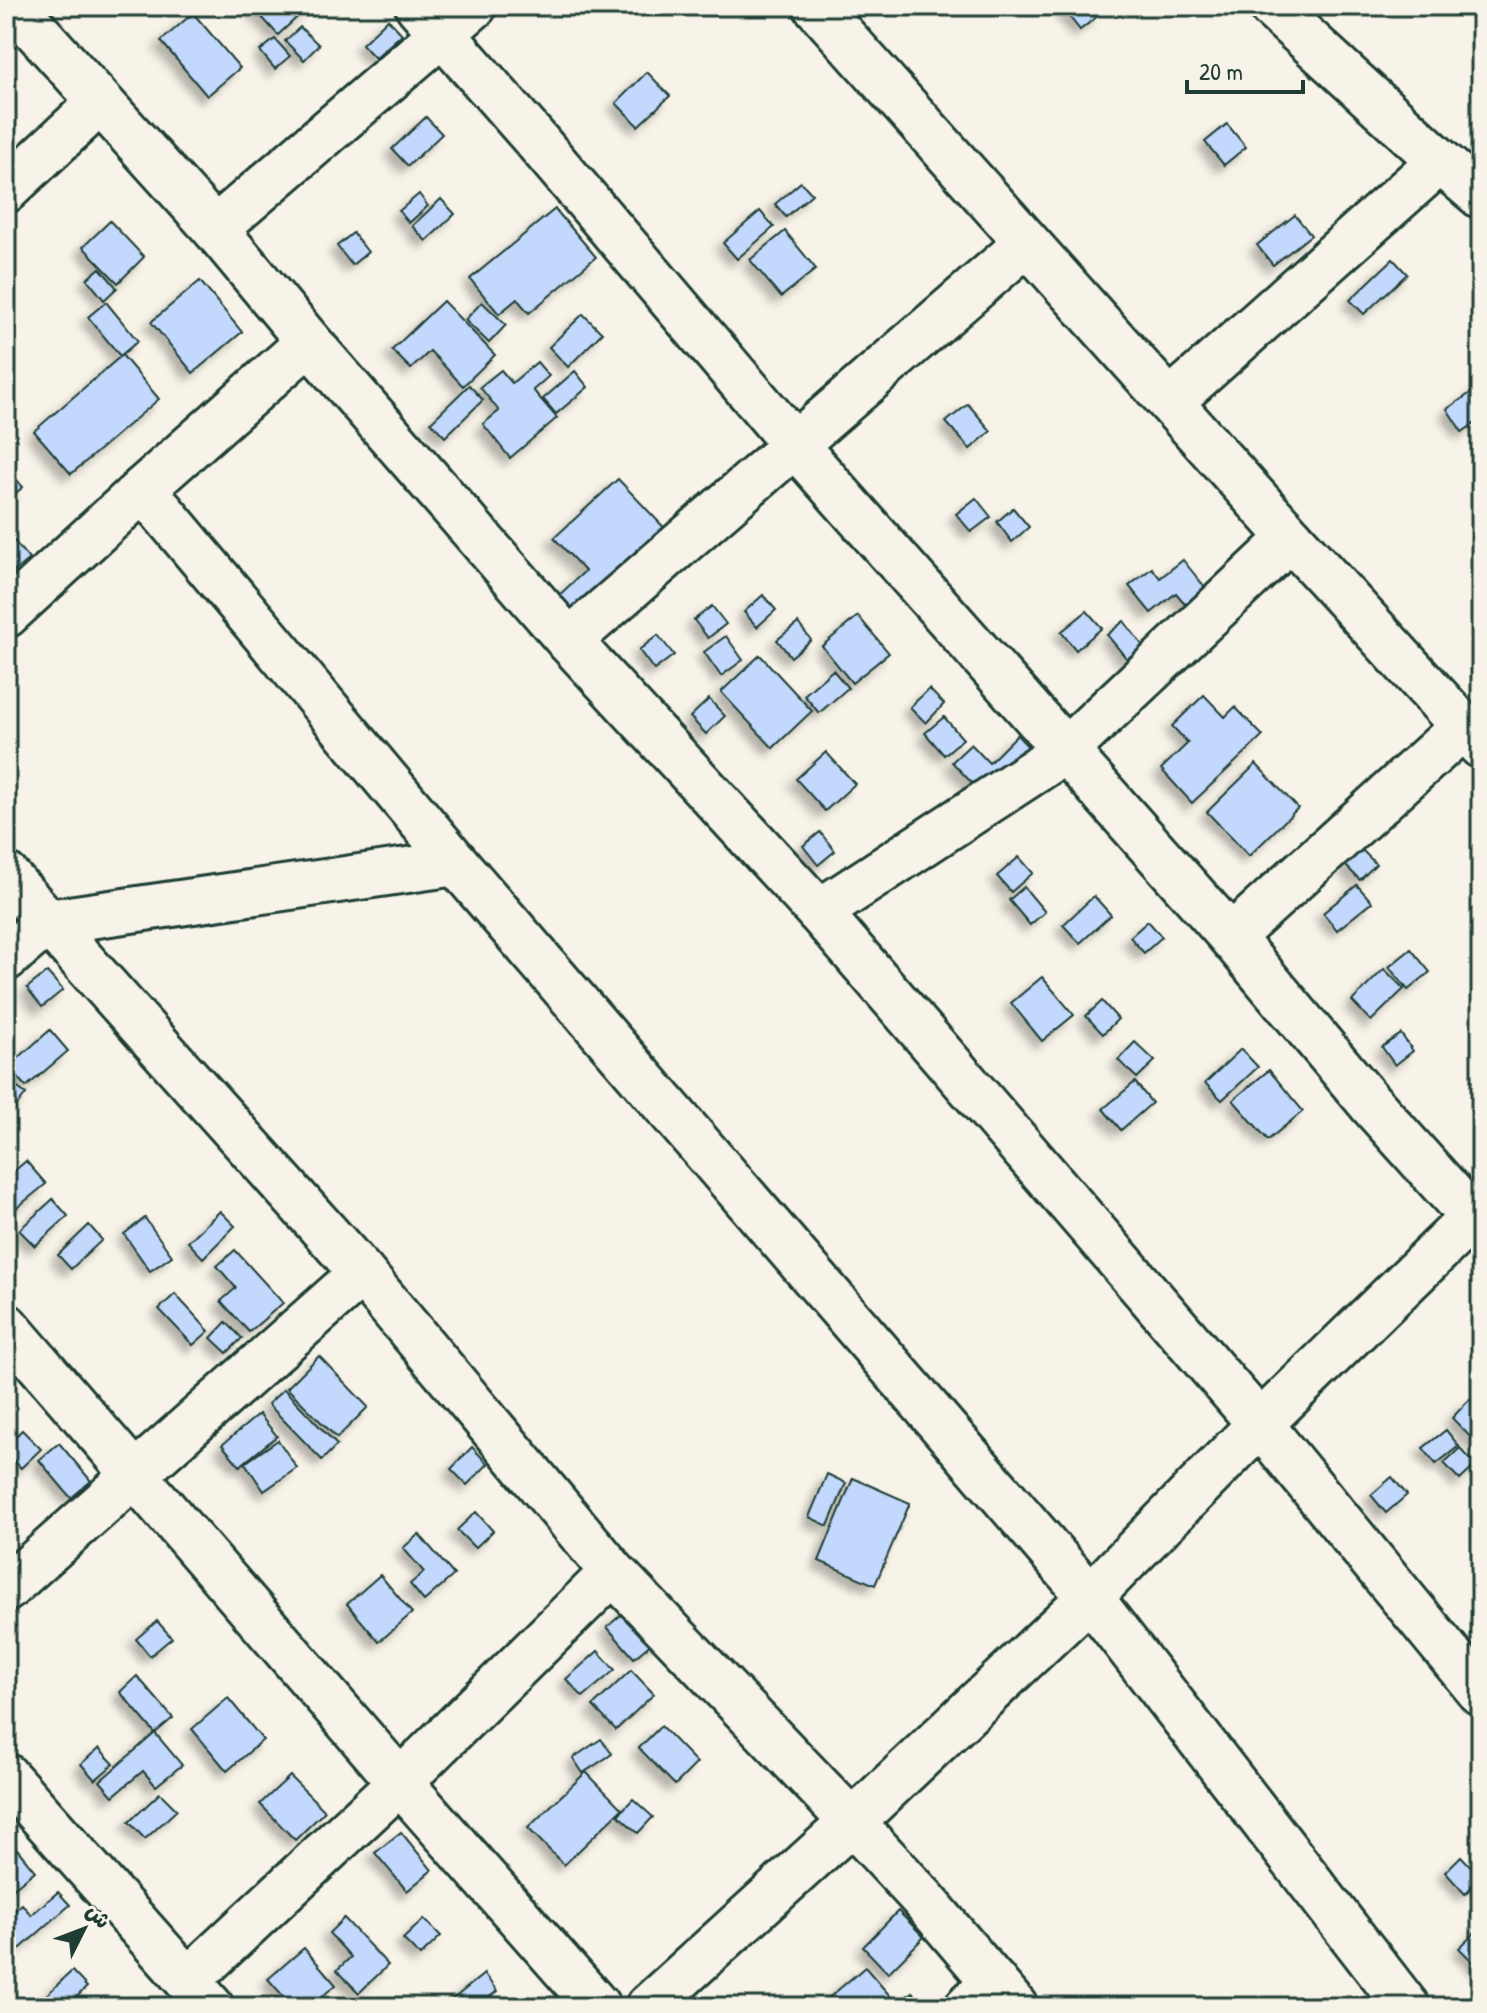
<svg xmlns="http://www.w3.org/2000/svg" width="1487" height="2013" viewBox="0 0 1487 2013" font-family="'Patrick Hand','Playpen Sans Arabic',sans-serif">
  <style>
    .building { fill: #c3d8fd; stroke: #1f3d34; stroke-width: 2; filter: url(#shadow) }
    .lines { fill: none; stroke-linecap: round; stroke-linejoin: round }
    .minor-casing { stroke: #1f3d34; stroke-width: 50 }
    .minor { stroke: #f7f3e8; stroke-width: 44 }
  </style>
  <defs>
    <filter id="shadow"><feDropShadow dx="-7" dy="7" stdDeviation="4" flood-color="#0004"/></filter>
  </defs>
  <rect width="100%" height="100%" fill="#f7f3e8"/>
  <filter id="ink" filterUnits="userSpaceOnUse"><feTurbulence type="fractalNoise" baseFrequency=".0125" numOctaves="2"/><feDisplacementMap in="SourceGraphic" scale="16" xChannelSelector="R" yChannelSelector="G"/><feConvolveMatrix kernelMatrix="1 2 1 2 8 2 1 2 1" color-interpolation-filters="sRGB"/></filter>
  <g filter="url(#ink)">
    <g class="building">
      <polygon points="252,6 309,6 278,35"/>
      <polygon points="1061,6 1092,6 1099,15 1080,30"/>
      <polygon points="193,13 240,68 207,96 161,41"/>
      <polygon points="388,19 402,34 375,58 362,44"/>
      <polygon points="300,27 319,45 304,60 285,41"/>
      <polygon points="275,39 290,56 275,69 260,51"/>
      <polygon points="647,72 670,96 638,126 616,103"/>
      <polygon points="426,117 442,134 408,166 392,149"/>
      <polygon points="1227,124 1246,147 1224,165 1205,142"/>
      <polygon points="801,182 812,194 786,217 775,204"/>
      <polygon points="419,194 428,206 409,223 399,211"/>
      <polygon points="441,199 455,214 426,241 412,226"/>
      <polygon points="555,209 596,257 529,313 517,299 499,314 470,279"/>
      <polygon points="760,211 774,227 737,259 723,243"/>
      <polygon points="1295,215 1311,235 1273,265 1257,245"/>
      <polygon points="110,221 144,257 118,283 83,247"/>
      <polygon points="785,231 816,269 781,297 750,260"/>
      <polygon points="353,233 368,252 352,265 337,246"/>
      <polygon points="1393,259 1407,274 1364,314 1350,300"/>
      <polygon points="100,268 117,288 104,300 87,279"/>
      <polygon points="200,281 242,332 193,373 151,322"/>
      <polygon points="443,301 495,355 463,386 430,351 411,369 392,350"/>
      <polygon points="106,302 138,341 120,356 88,317"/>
      <polygon points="482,302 506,325 489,343 465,320"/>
      <polygon points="583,314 602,333 568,367 549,347"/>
      <polygon points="122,355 159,399 71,474 34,431"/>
      <polygon points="537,362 549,376 533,390 557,418 510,458 483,424 499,411 480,387 501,370 512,383"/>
      <polygon points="575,371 588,387 556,414 543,399"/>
      <polygon points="469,385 483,400 445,437 431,422"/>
      <polygon points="1481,386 1481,419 1462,432 1447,409"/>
      <polygon points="968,404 991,431 970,449 946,422"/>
      <polygon points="6,467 23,487 6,501"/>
      <polygon points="618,479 673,537 578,625 555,599 585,571 554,538"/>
      <polygon points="976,498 991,517 971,532 956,514"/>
      <polygon points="1013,508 1029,527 1012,542 997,522"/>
      <polygon points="14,541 29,559 6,578 6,548"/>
      <polygon points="1183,560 1211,595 1191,611 1176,593 1151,613 1129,586 1152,568 1160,578"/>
      <polygon points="763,595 776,610 757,627 744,612"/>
      <polygon points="712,606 726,624 708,638 694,620"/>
      <polygon points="1087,611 1102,628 1076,650 1061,632"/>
      <polygon points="858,616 889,653 852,683 822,646"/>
      <polygon points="1124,621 1143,646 1127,659 1107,635"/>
      <polygon points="798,623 811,640 791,657 777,640"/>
      <polygon points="658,635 674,655 654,670 639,650"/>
      <polygon points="726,636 743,660 721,676 704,652"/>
      <polygon points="760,655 812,711 773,748 721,692"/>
      <polygon points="833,670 848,688 819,713 804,695"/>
      <polygon points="929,689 944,704 926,723 910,707"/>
      <polygon points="1204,695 1225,717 1235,707 1263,736 1192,803 1161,769 1188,743 1172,726"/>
      <polygon points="709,699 725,716 706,734 690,717"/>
      <polygon points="944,717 963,739 944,755 925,733"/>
      <polygon points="1017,735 1032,751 985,797 952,762 971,744 989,763"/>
      <polygon points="826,752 855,784 825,811 796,779"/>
      <polygon points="1256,764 1298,808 1249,856 1207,812"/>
      <polygon points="820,832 835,851 818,865 803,846"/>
      <polygon points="1361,849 1376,864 1360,880 1345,865"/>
      <polygon points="1019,857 1033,873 1011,892 997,876"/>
      <polygon points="1357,885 1372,902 1337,930 1323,913"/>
      <polygon points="1024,887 1045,912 1030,925 1009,900"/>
      <polygon points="1094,896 1111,915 1080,943 1063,925"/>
      <polygon points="1148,921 1162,937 1144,953 1130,937"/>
      <polygon points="1411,949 1430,972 1408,990 1389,967"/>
      <polygon points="1384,969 1404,989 1371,1021 1352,1001"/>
      <polygon points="47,972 63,990 42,1007 27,988"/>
      <polygon points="1042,977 1074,1015 1042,1041 1011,1003"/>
      <polygon points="1102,1001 1118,1019 1103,1034 1086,1016"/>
      <polygon points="50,1030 68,1051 26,1087 8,1067"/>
      <polygon points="1401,1034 1413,1051 1395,1065 1382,1047"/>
      <polygon points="1135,1042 1155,1061 1137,1078 1118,1060"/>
      <polygon points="1241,1049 1258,1067 1222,1100 1205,1083"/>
      <polygon points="1269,1070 1303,1111 1268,1140 1233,1100"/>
      <polygon points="1135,1082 1152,1103 1121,1130 1103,1109"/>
      <polygon points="12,1084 26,1094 7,1119 6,1092"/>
      <polygon points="26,1161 46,1184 9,1214 6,1210 6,1178"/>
      <polygon points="53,1199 68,1216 35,1246 19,1230"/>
      <polygon points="220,1211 235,1226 203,1258 188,1242"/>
      <polygon points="145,1218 172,1256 150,1271 124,1234"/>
      <polygon points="89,1225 102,1240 71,1269 58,1255"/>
      <polygon points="235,1250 283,1303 249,1332 221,1301 236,1288 217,1266"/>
      <polygon points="175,1294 209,1331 193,1345 159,1309"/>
      <polygon points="226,1322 242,1338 227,1353 211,1338"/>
      <polygon points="319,1356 368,1407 337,1438 287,1388"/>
      <polygon points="284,1389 337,1445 322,1460 268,1404"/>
      <polygon points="1470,1399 1481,1410 1481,1448 1452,1418"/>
      <polygon points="259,1414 277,1436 240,1466 222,1445"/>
      <polygon points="22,1430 41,1449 21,1468 6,1452 6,1446"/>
      <polygon points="1446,1430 1459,1446 1436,1464 1423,1448"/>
      <polygon points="278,1440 297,1468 264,1491 245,1463"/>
      <polygon points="59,1443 91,1481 71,1498 39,1460"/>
      <polygon points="472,1447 488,1464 467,1485 451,1469"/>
      <polygon points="1460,1448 1476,1465 1460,1480 1444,1463"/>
      <polygon points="827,1474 846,1483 828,1526 809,1517"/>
      <polygon points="1392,1477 1407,1495 1386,1513 1371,1495"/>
      <polygon points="853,1478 910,1503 875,1585 819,1561"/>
      <polygon points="476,1512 493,1531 475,1548 457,1530"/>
      <polygon points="419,1534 454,1575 424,1601 410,1584 424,1572 403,1548"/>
      <polygon points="380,1575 412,1613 379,1642 347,1604"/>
      <polygon points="637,1601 664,1633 634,1658 607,1627"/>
      <polygon points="157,1621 172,1638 150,1656 136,1639"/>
      <polygon points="598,1651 615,1670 583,1697 566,1679"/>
      <polygon points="631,1670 654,1694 616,1730 593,1706"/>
      <polygon points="137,1676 173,1718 155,1733 120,1692"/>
      <polygon points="228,1698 263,1740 227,1771 192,1729"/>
      <polygon points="661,1726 697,1763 675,1785 639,1748"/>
      <polygon points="155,1733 182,1765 156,1786 143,1771 113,1796 100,1781"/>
      <polygon points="601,1739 612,1754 583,1773 573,1758"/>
      <polygon points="99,1748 114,1764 95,1780 81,1764"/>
      <polygon points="586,1772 622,1809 564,1865 528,1828"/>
      <polygon points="290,1776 325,1811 295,1840 260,1804"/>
      <polygon points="160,1793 177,1810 145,1839 129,1822"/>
      <polygon points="633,1799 653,1817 638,1833 618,1815"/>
      <polygon points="401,1832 432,1870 407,1891 375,1853"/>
      <polygon points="17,1849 35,1871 6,1894 6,1858"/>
      <polygon points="1461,1856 1481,1877 1465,1894 1445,1872"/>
      <polygon points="58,1892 70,1905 6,1961 6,1918 22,1904 31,1915"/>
      <polygon points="898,1911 924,1937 888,1973 863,1947"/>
      <polygon points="344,1918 388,1965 359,1993 337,1970 351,1957 329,1933"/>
      <polygon points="424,1919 441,1936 420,1956 403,1939"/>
      <polygon points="1481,1927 1481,1970 1459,1948"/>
      <polygon points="304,1948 336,1985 309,2007 293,2007 268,1979"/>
      <polygon points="865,1967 897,2004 912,1992 925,2007 818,2007"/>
      <polygon points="72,1971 87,1987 66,2007 44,2007 39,2002"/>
      <polygon points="484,1974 497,1991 478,2007 443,2007"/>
    </g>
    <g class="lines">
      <defs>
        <g id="minor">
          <polyline points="14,6 215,229 309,342 569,641 819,912 1260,1424 1481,1693"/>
          <polyline points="418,6 534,138 794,444 1231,937 1370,1103 1472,1217"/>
          <polyline points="816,6 1291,538 1481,746"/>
          <polyline points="1271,6 1440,161 1481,196"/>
          <polyline points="6,190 99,103"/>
          <polyline points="215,229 474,6"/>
          <polyline points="1170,402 1440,161"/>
          <polyline points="143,489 456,863 1090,1597 1407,2007"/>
          <polyline points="6,615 143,489 309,342"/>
          <polyline points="569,641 1027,243"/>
          <polyline points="6,875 362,1273 613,1572 852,1822 924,1900 1015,2007"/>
          <polyline points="819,912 1065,751 1291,538"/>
          <polyline points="1231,937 1463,727"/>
          <polyline points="6,958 48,922 456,863"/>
          <polyline points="6,1326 400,1782 598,2007"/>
          <polyline points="6,1589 362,1273"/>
          <polyline points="6,1776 211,2007"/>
          <polyline points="188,1980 400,1782 613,1572"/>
          <polyline points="648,2007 852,1822 1090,1597 1260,1424 1481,1209"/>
          <polyline points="967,2007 994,1982"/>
        </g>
      </defs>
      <use href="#minor" class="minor-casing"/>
      <use href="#minor" class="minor"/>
    </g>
  </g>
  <rect width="1487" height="2013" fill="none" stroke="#f7f3e8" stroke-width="32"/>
  <rect x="16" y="16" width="1455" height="1981" fill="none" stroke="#1f3d34" stroke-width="3" filter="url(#ink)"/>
  <g transform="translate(84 1929) rotate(48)" stroke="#f7f3e8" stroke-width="6" paint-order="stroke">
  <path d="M0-6L14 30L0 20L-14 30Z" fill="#1f3d34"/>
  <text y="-12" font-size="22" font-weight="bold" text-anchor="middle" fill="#1f3d34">ش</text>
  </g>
  <path d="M1187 80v12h116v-12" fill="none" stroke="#1f3d34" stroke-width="4"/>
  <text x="1199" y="80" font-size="24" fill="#1f3d34" stroke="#f7f3e8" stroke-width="6" paint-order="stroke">20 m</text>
</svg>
